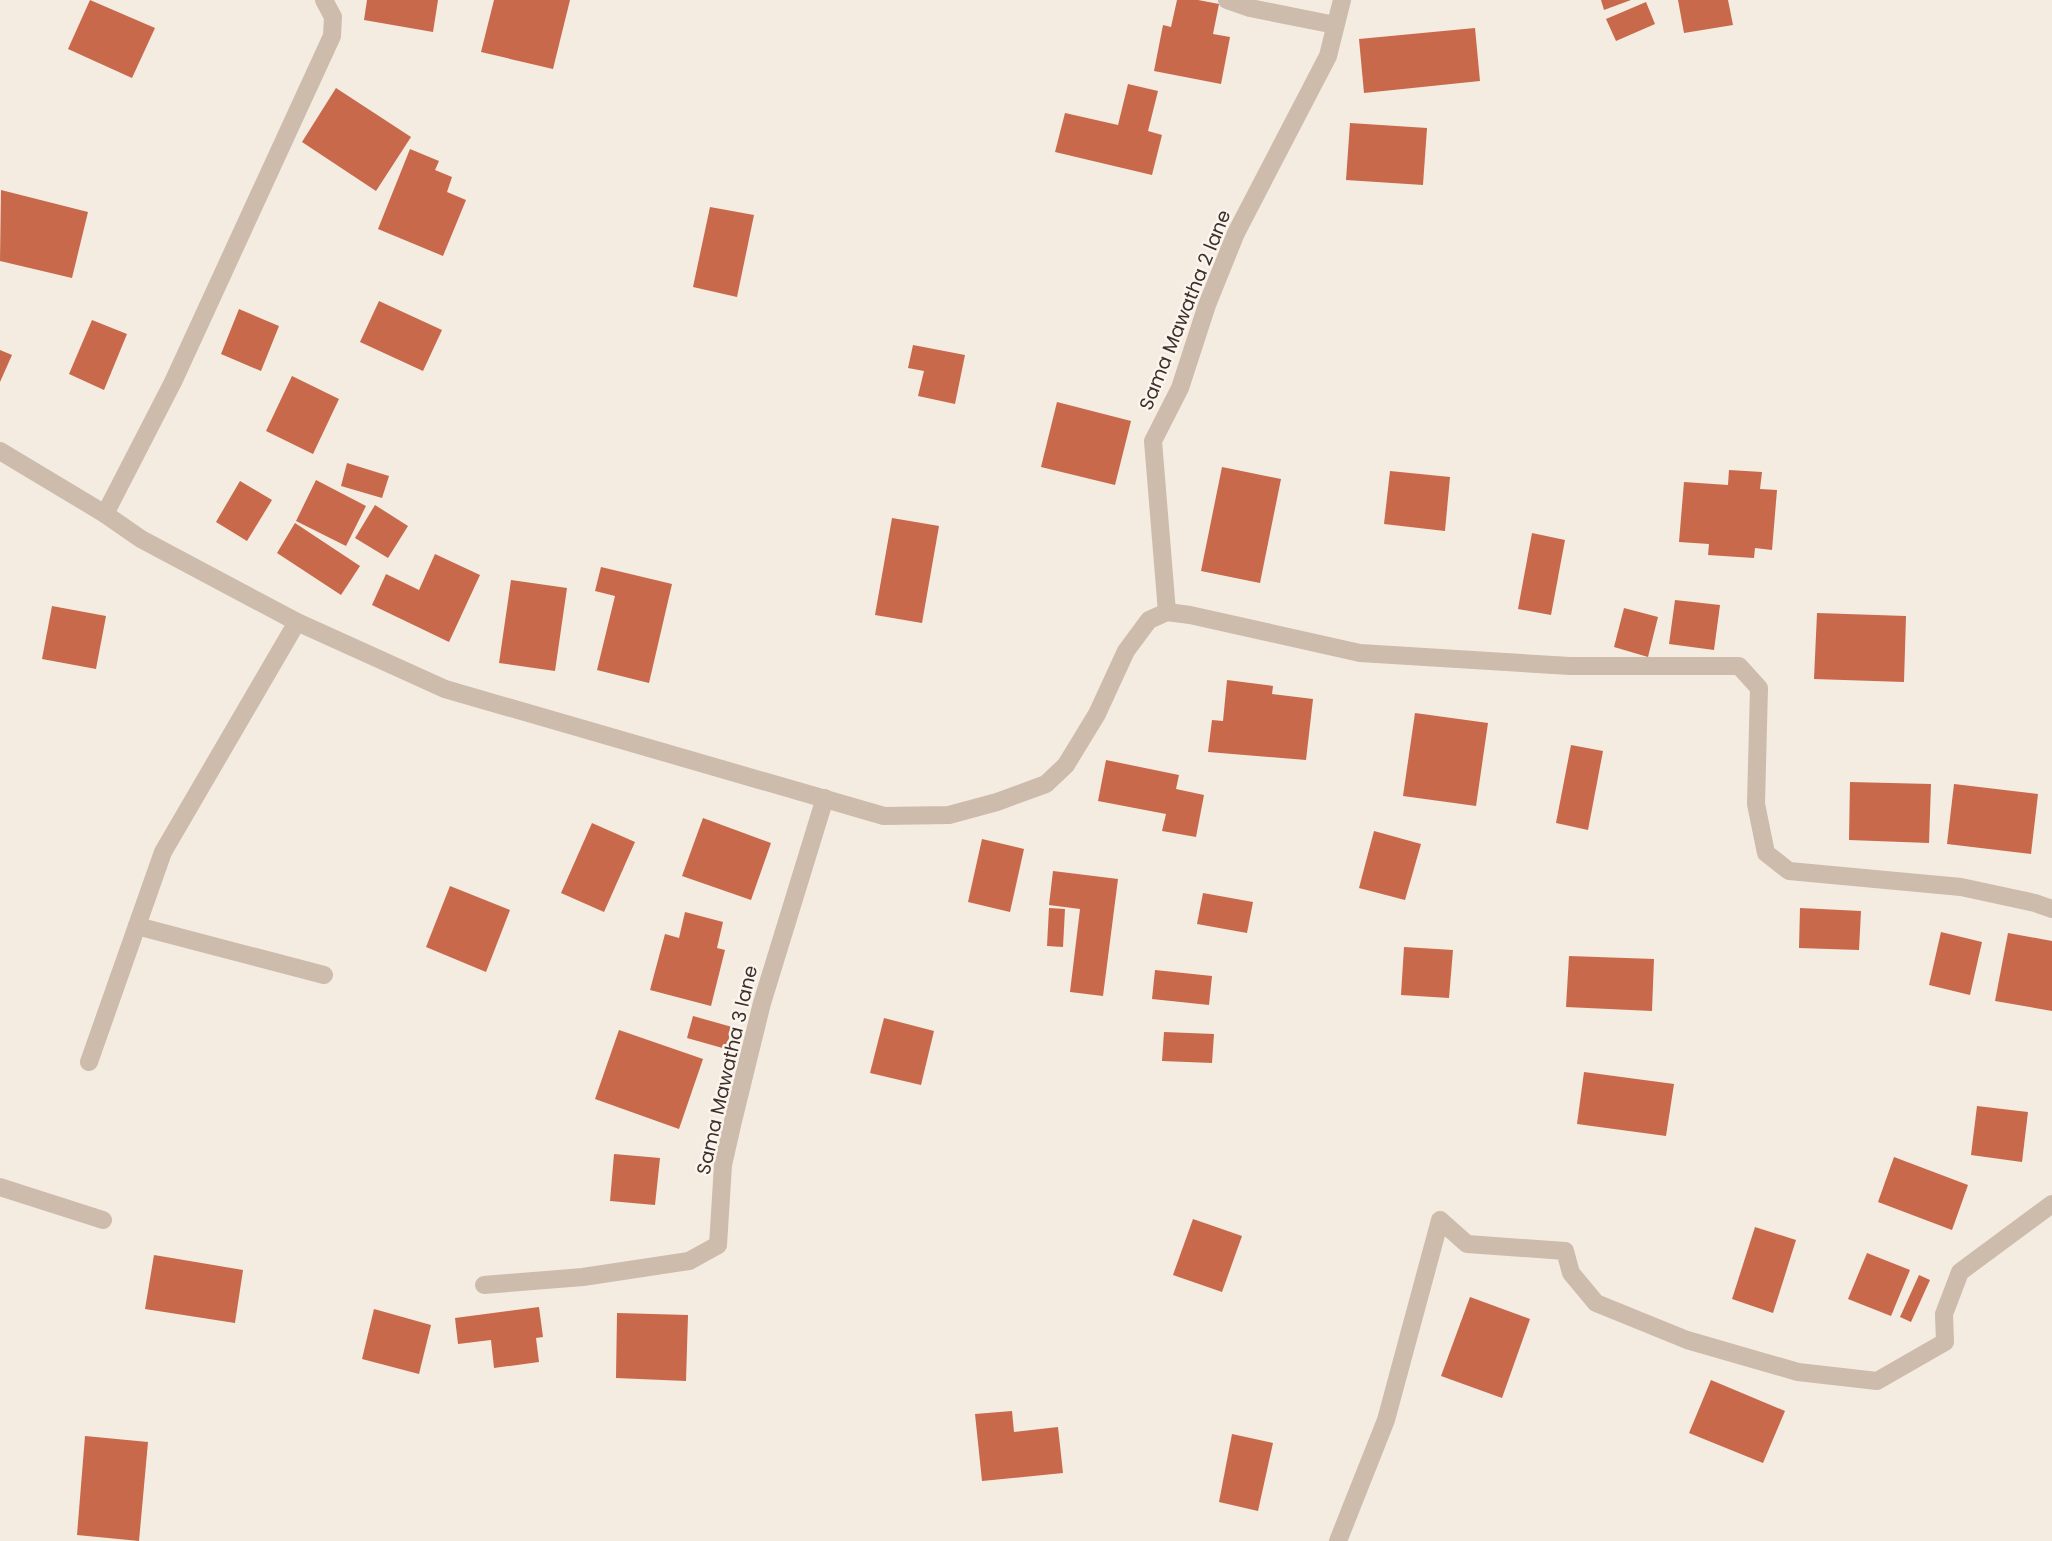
<svg xmlns="http://www.w3.org/2000/svg" width="2052" height="1541" viewBox="0 0 2052 1541" font-family="Poppins,sans-serif">
  <style>
    .building { fill: #c8694b }
    .lines { fill: none; stroke-linecap: round; stroke-linejoin: round }
    .street { stroke: #cdbbac; stroke-width: 18 }
    .labels { text-anchor: middle; dominant-baseline: central; stroke-width: 5; stroke-linejoin: round; paint-order: stroke }
    .street-label { font-size: 19px; fill: #3b302b; stroke: #fbf5ee }
  </style>
  <rect width="100%" height="100%" fill="#f4ebe1"/>
  <g class="building">
    <polygon points="90,0 155,28 132,78 68,49"/>
    <polygon points="367,0 438,0 433,32 364,20"/>
    <polygon points="494,0 570,0 553,69 481,52"/>
    <polygon points="1177,0 1198,0 1219,4 1213,34 1230,37 1221,84 1154,71 1163,25 1171,27"/>
    <polygon points="1601,0 1631,0 1604,10"/>
    <polygon points="1678,0 1728,0 1733,25 1684,33"/>
    <polygon points="1646,2 1655,24 1616,41 1606,19"/>
    <polygon points="1475,28 1480,81 1364,93 1359,39"/>
    <polygon points="1128,84 1158,91 1148,131 1162,135 1152,175 1055,152 1065,113 1118,125"/>
    <polygon points="336,88 411,137 376,191 302,142"/>
    <polygon points="1350,123 1427,128 1423,185 1346,180"/>
    <polygon points="410,149 439,161 435,170 452,177 447,192 466,200 443,256 378,229"/>
    <polygon points="1,190 88,212 72,278 0,261"/>
    <polygon points="710,207 754,215 737,297 693,287"/>
    <polygon points="379,301 442,330 423,371 360,342"/>
    <polygon points="239,309 279,326 261,371 221,354"/>
    <polygon points="92,320 127,334 104,390 69,374"/>
    <polygon points="913,345 965,355 955,404 918,396 924,371 908,368"/>
    <polygon points="0,350 12,355 0,382"/>
    <polygon points="292,376 339,399 313,454 266,431"/>
    <polygon points="1057,402 1131,421 1115,485 1041,467"/>
    <polygon points="347,463 389,476 382,498 341,486"/>
    <polygon points="1222,467 1281,479 1260,583 1201,571"/>
    <polygon points="1729,470 1762,472 1760,489 1777,490 1772,550 1755,548 1754,558 1708,555 1709,544 1679,542 1684,482 1728,485"/>
    <polygon points="1390,471 1450,477 1445,531 1384,524"/>
    <polygon points="316,480 366,506 346,546 296,521"/>
    <polygon points="240,481 272,500 247,541 216,522"/>
    <polygon points="375,505 408,526 388,558 355,538"/>
    <polygon points="892,518 939,526 922,623 875,615"/>
    <polygon points="295,523 360,566 341,595 277,553"/>
    <polygon points="1532,533 1565,540 1551,615 1518,609"/>
    <polygon points="435,554 480,575 449,642 372,605 386,574 419,590"/>
    <polygon points="601,567 672,584 649,683 597,670 615,596 595,591"/>
    <polygon points="511,580 567,588 555,671 499,663"/>
    <polygon points="1675,600 1720,605 1714,650 1669,644"/>
    <polygon points="52,606 106,616 96,669 42,659"/>
    <polygon points="1624,608 1658,617 1648,657 1614,647"/>
    <polygon points="1817,613 1906,616 1904,682 1814,679"/>
    <polygon points="1227,680 1273,686 1272,694 1313,699 1306,760 1208,752 1212,720 1223,721"/>
    <polygon points="1415,713 1488,723 1476,806 1403,796"/>
    <polygon points="1571,745 1603,751 1588,830 1556,823"/>
    <polygon points="1106,760 1179,775 1176,789 1204,795 1196,837 1162,831 1166,814 1098,801"/>
    <polygon points="1850,782 1931,784 1929,843 1849,840"/>
    <polygon points="1954,784 2038,794 2031,854 1947,844"/>
    <polygon points="703,818 771,843 751,900 682,876"/>
    <polygon points="592,823 635,842 604,912 561,893"/>
    <polygon points="1374,831 1421,844 1405,900 1359,888"/>
    <polygon points="982,839 1024,849 1010,912 968,902"/>
    <polygon points="1053,871 1118,879 1103,996 1070,992 1080,909 1049,905"/>
    <polygon points="450,886 510,910 486,972 426,947"/>
    <polygon points="1203,893 1253,902 1247,933 1197,924"/>
    <polygon points="1049,908 1065,909 1063,947 1047,946"/>
    <polygon points="1800,908 1861,911 1859,950 1799,948"/>
    <polygon points="685,912 723,922 717,948 725,950 711,1006 650,990 665,934 679,938"/>
    <polygon points="1941,932 1982,942 1970,995 1929,985"/>
    <polygon points="2008,933 2052,941 2052,1011 1995,1001"/>
    <polygon points="1404,947 1453,950 1449,998 1401,995"/>
    <polygon points="1569,956 1654,959 1652,1011 1566,1007"/>
    <polygon points="1155,970 1212,976 1209,1005 1152,999"/>
    <polygon points="693,1016 732,1027 726,1049 687,1038"/>
    <polygon points="884,1018 934,1031 921,1085 870,1073"/>
    <polygon points="619,1030 703,1059 679,1129 595,1099"/>
    <polygon points="1164,1032 1214,1034 1212,1063 1162,1061"/>
    <polygon points="1584,1072 1674,1084 1666,1136 1577,1124"/>
    <polygon points="1977,1106 2028,1112 2022,1162 1971,1155"/>
    <polygon points="614,1154 660,1158 655,1205 610,1201"/>
    <polygon points="1894,1157 1968,1185 1952,1230 1878,1202"/>
    <polygon points="1193,1219 1242,1236 1222,1292 1173,1275"/>
    <polygon points="1755,1227 1796,1240 1773,1313 1732,1299"/>
    <polygon points="1867,1253 1910,1270 1891,1316 1848,1299"/>
    <polygon points="154,1255 243,1270 235,1323 145,1309"/>
    <polygon points="1919,1275 1930,1280 1911,1322 1900,1317"/>
    <polygon points="1470,1297 1530,1319 1502,1398 1441,1376"/>
    <polygon points="539,1307 543,1337 536,1338 539,1362 494,1368 491,1340 458,1344 455,1318"/>
    <polygon points="374,1309 431,1325 419,1374 362,1359"/>
    <polygon points="617,1313 688,1315 686,1381 616,1378"/>
    <polygon points="1711,1380 1785,1411 1763,1463 1689,1433"/>
    <polygon points="1012,1411 1014,1432 1058,1427 1063,1473 982,1481 975,1414"/>
    <polygon points="1232,1434 1273,1443 1258,1511 1219,1502"/>
    <polygon points="85,1436 148,1442 139,1541 77,1535"/>
  </g>
  <g class="lines">
    <g class="street">
      <polyline points="1227,0 1250,8 1335,25"/>
      <polyline points="0,451 105,514 141,539 297,622 445,689 884,816 949,815 997,802 1046,784 1066,765 1097,714 1126,651 1149,620 1167,612 1190,615 1360,653 1570,666 1739,666 1759,688 1756,804 1766,853 1789,871 1961,887 2035,903 2052,909"/>
      <polyline points="105,514 173,382 332,36 333,17 324,0"/>
      <polyline points="1167,612 1153,441 1180,388 1207,305 1236,233 1328,56 1342,0"/>
      <polyline points="137,926 324,975"/>
      <polyline points="89,1062 163,852 297,622"/>
      <polyline points="0,1187 103,1220"/>
      <polyline points="484,1285 583,1277 689,1261 718,1245 723,1165 733,1121 762,1003 825,798"/>
      <polyline points="1338,1541 1386,1420 1440,1220 1467,1244 1565,1251 1571,1273 1596,1303 1687,1340 1798,1372 1877,1381 1945,1342 1944,1314 1960,1272 2052,1204"/>
    </g>
  </g>
  <g class="labels">
    <g class="street-label">
      <text transform="translate(1185 310) rotate(-68)">Sama Mawatha 2 lane</text>
      <text transform="translate(727 1070) rotate(-77)">Sama Mawatha 3 lane</text>
    </g>
  </g>
</svg>
